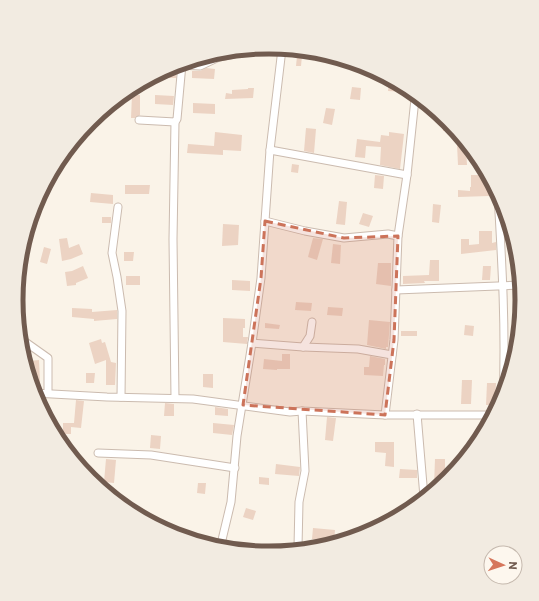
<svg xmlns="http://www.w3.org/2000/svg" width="539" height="601" viewBox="0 0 539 601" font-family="Commissioner,sans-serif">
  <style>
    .building { fill: #ecd3c3 }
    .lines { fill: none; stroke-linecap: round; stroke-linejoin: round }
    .minor-casing { stroke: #cbbbaf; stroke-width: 9 }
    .minor { stroke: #fff; stroke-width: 7 }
    .marked { fill: #cc735a; fill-opacity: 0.2; stroke: #cc735a; stroke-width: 3; stroke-dasharray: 8 5; stroke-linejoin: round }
    .rim { fill: none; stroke: #715b4f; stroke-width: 5 }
  </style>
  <rect width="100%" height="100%" fill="#faf3e8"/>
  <g class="building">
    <polygon points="297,56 302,56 301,66 296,66"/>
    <polygon points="206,68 215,69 214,79 192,78 192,71 200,71"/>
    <polygon points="168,69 176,69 176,78 155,78"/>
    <polygon points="389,83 392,83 406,92 388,91"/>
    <polygon points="352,87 361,88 360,100 350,99"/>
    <polygon points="248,88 254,88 253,98 225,99 226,93 232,94 232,90 248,89"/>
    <polygon points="132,95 140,95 140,115 135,118 131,118"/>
    <polygon points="155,95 174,96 173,105 155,104"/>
    <polygon points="193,103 215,104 215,114 193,113"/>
    <polygon points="326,108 335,109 332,125 323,123"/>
    <polygon points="443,117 449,121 453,128 453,131 443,131"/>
    <polygon points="306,128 316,129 314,153 304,151"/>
    <polygon points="215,132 242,135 241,151 223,150 223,155 187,153 188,144 214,146"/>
    <polygon points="389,132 404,134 400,169 380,165 381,147 366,146 365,158 355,157 357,139 380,142 381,135 389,136"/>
    <polygon points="463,143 466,147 467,165 458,165 457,144"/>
    <polygon points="292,164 299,165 298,173 291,172"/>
    <polygon points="375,175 384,176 383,189 374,188"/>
    <polygon points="471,175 485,175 488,181 489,196 458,197 458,190 470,191 470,187 471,187"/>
    <polygon points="125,185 150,185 149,194 125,194"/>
    <polygon points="91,193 113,195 113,204 90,202"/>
    <polygon points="339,201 347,202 345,225 336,224"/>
    <polygon points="433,204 441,205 439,223 432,222"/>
    <polygon points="363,213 373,216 369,227 359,224"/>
    <rect x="102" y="217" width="9" height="6"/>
    <polygon points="223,224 239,225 238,245 222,246"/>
    <polygon points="479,231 492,231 492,243 496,242 496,250 461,254 461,239 469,239 469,245 479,244"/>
    <polygon points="67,238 69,248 79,244 83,254 71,259 62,261 59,239"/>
    <polygon points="313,238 323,239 317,260 308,257"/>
    <polygon points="333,244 341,245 340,264 331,263"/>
    <polygon points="44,247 51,249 47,264 40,262"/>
    <polygon points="124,252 134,252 133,261 124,261"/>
    <polygon points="430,260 439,260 439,281 424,281 425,283 403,284 403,276 429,275"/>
    <polygon points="378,263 391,263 391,286 376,284"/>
    <polygon points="83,266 88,278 76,283 76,285 67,286 65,272 72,271"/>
    <polygon points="483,266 491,266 490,280 482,280"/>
    <rect x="126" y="276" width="14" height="9"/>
    <polygon points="232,280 250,281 250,291 232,290"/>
    <polygon points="296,302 312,303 311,311 295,310"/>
    <polygon points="328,307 343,308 342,316 327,315"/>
    <polygon points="72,308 92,309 92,312 117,310 117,319 94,321 94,319 72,317"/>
    <polygon points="223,318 245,319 245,328 243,328 243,337 248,337 247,344 223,342"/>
    <polygon points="369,320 390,322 388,347 386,347 386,349 367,345"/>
    <polygon points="265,323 280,325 279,329 265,328"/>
    <polygon points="465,325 474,326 473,336 464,335"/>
    <rect x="401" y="331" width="16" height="5"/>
    <polygon points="101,339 102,343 105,342 111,362 116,363 115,385 106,385 106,360 95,364 89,343"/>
    <polygon points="282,354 290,354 290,369 277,369 277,370 263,369 264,359 282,361"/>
    <polygon points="370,356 385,359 385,365 384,365 383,376 364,375 364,367 369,367"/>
    <polygon points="39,360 40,382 32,383 29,361"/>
    <polygon points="86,373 95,373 94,383 86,383"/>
    <polygon points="203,374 213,374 213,388 203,387"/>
    <polygon points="462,380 472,380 471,404 461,404"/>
    <polygon points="487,383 496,383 495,405 486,405"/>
    <polygon points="76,400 84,401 81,428 71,427 71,434 63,434 63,423 74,423"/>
    <polygon points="165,403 174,404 174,416 164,416"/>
    <polygon points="215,407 228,409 228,416 215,415"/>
    <polygon points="327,417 336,418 333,441 325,440"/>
    <polygon points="213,423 234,425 232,435 213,433"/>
    <polygon points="151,435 161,436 160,449 150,448"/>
    <polygon points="375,442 394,442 394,467 385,466 386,453 375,452"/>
    <polygon points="106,459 116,460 114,483 104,482"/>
    <polygon points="435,459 445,459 445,483 439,486 434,486"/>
    <polygon points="276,464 300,467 299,476 275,474"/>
    <polygon points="400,469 417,470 417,478 399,478"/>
    <polygon points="259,477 269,478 269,485 259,484"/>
    <polygon points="198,483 206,483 205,494 197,493"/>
    <polygon points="246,508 256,511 253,520 243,517"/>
    <polygon points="313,528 335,530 334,541 312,539"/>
  </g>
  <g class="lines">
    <defs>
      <g id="minor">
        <polyline points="179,65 200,66 219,57 271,47"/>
        <polyline points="139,120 175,122"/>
        <polyline points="270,150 407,175"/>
        <path d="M498 195C502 263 506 331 503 399"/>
        <polyline points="118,207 112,253 117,277 122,311 121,397"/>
        <polyline points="265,221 305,231 344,238 388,234 398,236 394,340 385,415"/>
        <polyline points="398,236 407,175 415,99"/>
        <polyline points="396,290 520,285"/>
        <polyline points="24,341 48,358 48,393"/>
        <polyline points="252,343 303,347 358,349 392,355"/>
        <polyline points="303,347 310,336 312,322"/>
        <polyline points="34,393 107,397 193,399 290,412 302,411 385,415 492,415"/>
        <polyline points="175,398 173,239 175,122 177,119 182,64"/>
        <polyline points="417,414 424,497"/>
        <polyline points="98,453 151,455 235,468"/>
        <polyline points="221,544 231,502 237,436 252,343 261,278 270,150 282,49"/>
        <polyline points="298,547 299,502 305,471 302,411"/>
      </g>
    </defs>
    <use href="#minor" class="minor-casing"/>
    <use href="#minor" class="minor"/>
  </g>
  <path class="marked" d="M265 221 344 238 398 236 394 340 385 415 243 405 261 278Z"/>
  <path d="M0 0H539V601H0ZM23 300a246 246 0 1 1 492 0a246 246 0 1 1-492 0Z" fill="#f2ebe1" fill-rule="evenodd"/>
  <path class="rim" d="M23 300a246 246 0 1 1 492 0a246 246 0 1 1-492 0Z"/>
  <g transform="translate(503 565) rotate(93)"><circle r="19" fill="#fdf7ee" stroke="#c5b9ae"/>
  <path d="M0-3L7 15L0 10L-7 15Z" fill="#d6765b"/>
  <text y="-6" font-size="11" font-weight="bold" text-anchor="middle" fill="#715b4f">N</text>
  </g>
</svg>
